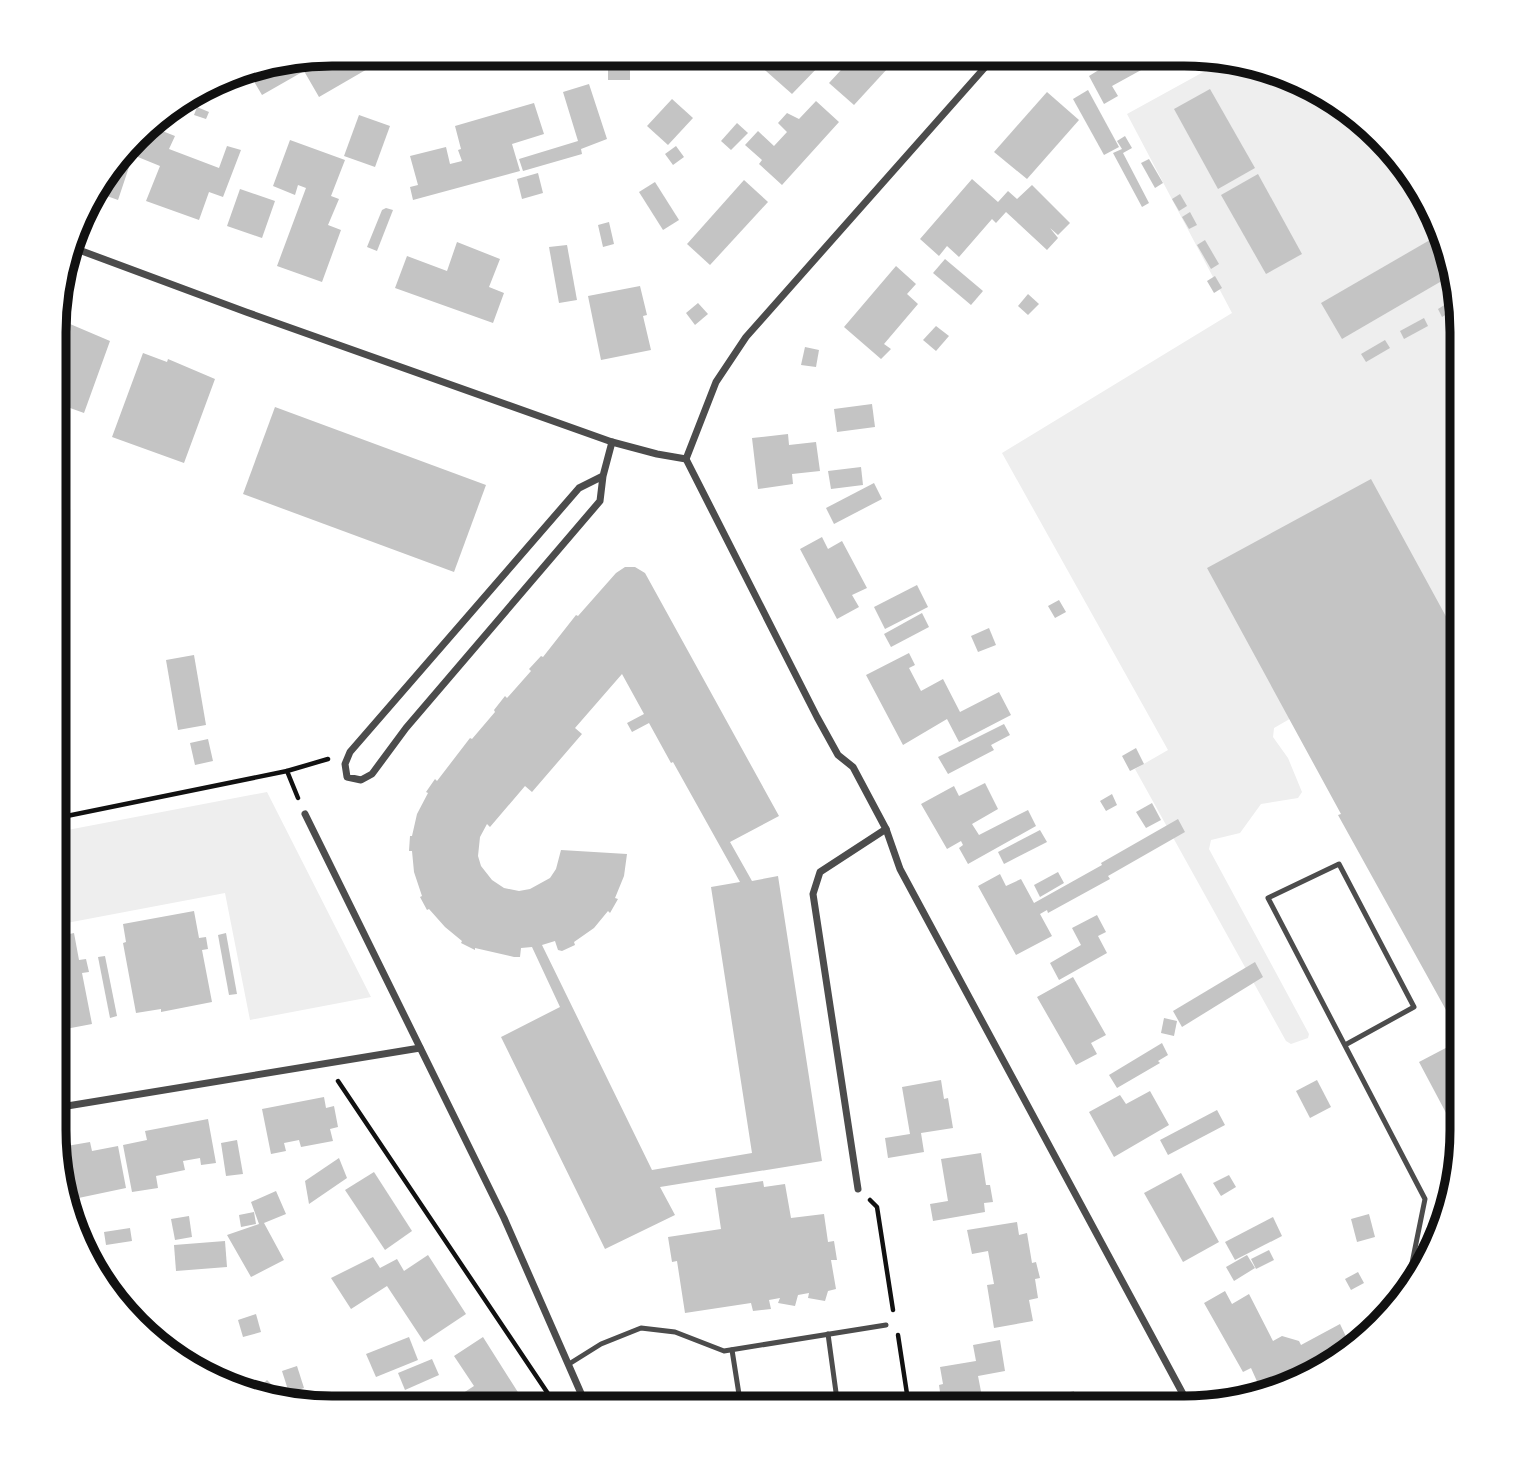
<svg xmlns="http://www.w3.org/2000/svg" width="1516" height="1462" viewBox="0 0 1516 1462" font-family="Quicksand,sans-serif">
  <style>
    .green { fill: #eee }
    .building { fill: #c4c4c4; fill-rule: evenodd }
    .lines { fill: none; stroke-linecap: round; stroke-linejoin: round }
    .path { stroke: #111; stroke-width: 4.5 }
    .service { stroke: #4c4c4c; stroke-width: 5 }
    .minor { stroke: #4c4c4c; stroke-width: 7 }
    .rim { fill: none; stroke: #111; stroke-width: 9 }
  </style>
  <rect width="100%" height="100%" fill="#fff"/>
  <g class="green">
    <polygon points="1227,59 1322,91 1404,163 1441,226 1461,315 1461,705 1438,717 1394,659 1274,728 1273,737 1288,758 1302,792 1298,798 1261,804 1240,833 1211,840 1209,849 1309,1034 1308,1038 1291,1044 1286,1041 1135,769 1168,750 1002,453 1232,313 1127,114"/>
    <polygon points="267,792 371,997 250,1020 225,893 56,925 57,832"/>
  </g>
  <g class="building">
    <polygon points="332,54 370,54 376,64 319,97 304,71 262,95 249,73 260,66"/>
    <polygon points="752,55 814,56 822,63 792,94 750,57"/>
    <polygon points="854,56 899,56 854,105 829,83"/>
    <polygon points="1095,56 1181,56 1182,59 1168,67 1163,58 1112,86 1118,96 1104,104 1089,76 1102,68"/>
    <rect x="608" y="63" width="22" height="17"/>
    <polygon points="225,79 229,85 208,98 204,91"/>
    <polygon points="589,84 607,139 581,149 582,154 523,171 519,159 578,141 563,92"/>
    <polygon points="1210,89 1255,168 1218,189 1174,109"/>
    <polygon points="1088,90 1119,147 1104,155 1073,99"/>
    <polygon points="1047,92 1079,120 1027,179 994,152"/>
    <polygon points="672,99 693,118 668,145 647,126"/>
    <polygon points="816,101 839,122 782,185 759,164 762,160 745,145 758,131 774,146 787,132 778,123 787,113 799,119"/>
    <polygon points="534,103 544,134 512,144 520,171 413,200 410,187 418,185 410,156 446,147 450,164 462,161 458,150 461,149 455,126"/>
    <polygon points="197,107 209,112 206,119 194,115"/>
    <polygon points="359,115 390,126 375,167 344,156"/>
    <polygon points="737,123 748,133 731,150 721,141"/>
    <polygon points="147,125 175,136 169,149 219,168 227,146 241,150 223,197 209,192 199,220 146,201 160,166 133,155 118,200 93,191"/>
    <polygon points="1125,136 1132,148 1123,153 1149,203 1142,207 1113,153 1122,149 1117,141"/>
    <polygon points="290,140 345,160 331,196 339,199 328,225 341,230 322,282 277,266 306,188 298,185 295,195 273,186"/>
    <polygon points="676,146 684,157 673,165 665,154"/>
    <polygon points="1149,159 1163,183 1155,188 1141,163"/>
    <polygon points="538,173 543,193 522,199 517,179"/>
    <polygon points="1258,174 1302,254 1266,274 1221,195"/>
    <polygon points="972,179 998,202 1008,191 1017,199 1032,185 1070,223 1058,235 1050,228 1058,238 1047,250 1006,212 996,223 992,219 959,257 947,246 939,256 920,239"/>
    <polygon points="744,180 768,202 710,265 687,244"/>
    <polygon points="655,182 679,220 663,230 639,192"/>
    <polygon points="240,189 275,201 262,238 227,226"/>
    <polygon points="1180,194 1187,206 1179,211 1172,199"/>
    <polygon points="386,208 393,210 377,251 367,247 382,210"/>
    <polygon points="1190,212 1197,225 1189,229 1182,217"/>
    <polygon points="609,222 614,244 603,247 598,225"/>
    <polygon points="1442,233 1452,275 1342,339 1321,303"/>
    <polygon points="1205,240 1219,264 1211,269 1197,245"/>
    <polygon points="457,242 500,259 489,287 504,293 493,323 395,288 407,256 447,271"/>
    <polygon points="567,245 577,300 559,303 549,247"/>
    <polygon points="945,259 983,291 971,305 933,273"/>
    <polygon points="896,266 916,284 907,294 918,304 884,344 891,349 881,359 844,327"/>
    <polygon points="1215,276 1222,288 1214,293 1207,281"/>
    <polygon points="640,286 647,315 643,316 651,350 601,360 588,296"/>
    <polygon points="1028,294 1039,304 1028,315 1018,306"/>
    <polygon points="1457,297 1459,307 1442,317 1438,309"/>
    <polygon points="698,303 708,314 695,325 686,313"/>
    <polygon points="1424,318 1428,326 1404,339 1400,331"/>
    <polygon points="63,321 110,341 84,413 59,404 59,323 62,324"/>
    <polygon points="936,326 949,336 936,351 923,340"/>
    <polygon points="1385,340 1390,348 1366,362 1361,354"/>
    <polygon points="805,347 819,350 816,367 801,365"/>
    <polygon points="143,353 167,362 168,359 215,379 184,463 112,437"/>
    <polygon points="872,404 875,427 837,432 834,409"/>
    <polygon points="275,407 486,485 454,572 243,494"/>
    <polygon points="788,434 789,445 816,442 820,471 792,474 793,484 758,489 752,438"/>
    <polygon points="861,467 863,485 831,489 828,471"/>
    <polygon points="1371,479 1461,644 1461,1037 1338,815 1341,814 1207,568"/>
    <polygon points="874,483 882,499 834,524 826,508"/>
    <polygon points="822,537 828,549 842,541 867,588 852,595 859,607 837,619 800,549"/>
    <path d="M625 567H635L645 573 779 816 730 842 752 881 778 876 822 1161 660 1187 675 1215 605 1249 501 1037 560 1007 532 947 521 948 520 957H514L475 948V950L461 943 462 941 445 927 429 909 427 910 420 897 422 896 414 872 412 851H409L410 836H412L417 814 428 793 426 792 435 779 437 781 470 738 472 739 495 712 494 710 505 696 507 698 531 671 529 669 541 656 543 657 576 615 578 616 616 573ZM622 674 644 714 627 723 632 732 649 723 671 763 673 762 740 882 711 887 752 1153 652 1170 542 945 555 941 558 950 562 951 575 945 574 942 594 928 608 911 610 913 618 899 615 898 624 876 627 854 561 850 556 869 550 878 530 889 519 891 504 888 492 880 481 866 478 856 480 837 487 824 490 827 525 786 532 792 582 734 575 728Z"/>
    <polygon points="917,585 928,607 885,629 874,607"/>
    <polygon points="1059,600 1066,612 1055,618 1048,606"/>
    <polygon points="922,613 929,627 891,647 884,634"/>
    <polygon points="989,628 996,645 978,652 971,636"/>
    <polygon points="909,653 915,665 909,668 921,691 943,679 960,712 999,692 1011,715 959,742 947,719 903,745 866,675"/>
    <polygon points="194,655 206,725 178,730 166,660"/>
    <polygon points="1004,724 1010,735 991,745 994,750 948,774 938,757"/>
    <polygon points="208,739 213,761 195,765 190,743"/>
    <polygon points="1136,748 1144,764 1130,771 1122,756"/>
    <polygon points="985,783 998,809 972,824 979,835 1028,810 1036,826 968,864 959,848 963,845 961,841 947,849 921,804 954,786 959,796"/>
    <polygon points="1112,794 1117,805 1106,811 1100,801"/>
    <polygon points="1152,803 1161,820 1146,828 1136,812"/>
    <polygon points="1178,819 1185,832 1108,876 1110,879 1048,913 1047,910 1040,914 1052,936 1016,955 978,886 1000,874 1006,886 1021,879 1034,903 1102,865 1101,863"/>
    <polygon points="1040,830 1047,842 1004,864 998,852"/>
    <polygon points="1058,872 1064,883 1040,897 1034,885"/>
    <polygon points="194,911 199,938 206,937 208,949 202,950 212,1002 161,1012 161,1009 136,1013 123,943 126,942 123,924"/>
    <polygon points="1097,915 1106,932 1098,936 1107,953 1059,980 1050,963 1081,945 1072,928"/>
    <polygon points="74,933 79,960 86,959 89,972 82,973 92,1024 55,1031 56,937"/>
    <polygon points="226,933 237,994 229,995 218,935"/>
    <polygon points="105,956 117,1016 110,1018 98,957"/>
    <polygon points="1255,962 1263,977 1182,1027 1173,1011"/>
    <polygon points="1073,977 1106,1035 1091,1043 1097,1054 1076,1065 1037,997"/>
    <polygon points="1164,1018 1177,1021 1174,1036 1161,1033"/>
    <polygon points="1461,1040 1461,1141 1419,1062"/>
    <polygon points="1162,1043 1168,1055 1158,1061 1160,1063 1117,1088 1109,1075"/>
    <polygon points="941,1080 944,1099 948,1098 953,1128 921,1133 924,1152 888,1158 885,1138 910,1134 902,1087"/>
    <polygon points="1317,1080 1331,1107 1310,1118 1296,1091"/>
    <polygon points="1150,1091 1169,1125 1114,1157 1089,1112 1120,1095 1126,1104"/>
    <polygon points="324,1097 326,1108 334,1106 338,1127 330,1129 333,1141 301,1147 299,1140 284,1143 286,1151 271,1154 262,1109"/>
    <polygon points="1217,1110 1225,1125 1168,1155 1160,1140"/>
    <polygon points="208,1119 216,1163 201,1165 200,1158 183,1161 185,1170 156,1176 158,1188 132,1192 123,1145 147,1140 145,1131"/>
    <polygon points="237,1140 243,1174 226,1176 221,1143"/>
    <polygon points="90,1142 92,1151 118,1146 126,1188 69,1200 55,1148"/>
    <polygon points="981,1153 986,1185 990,1185 993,1202 984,1203 985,1212 933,1221 930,1204 948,1201 941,1159"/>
    <polygon points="339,1158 347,1178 309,1204 305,1181"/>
    <polygon points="374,1172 412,1231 385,1250 345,1190"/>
    <polygon points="1181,1173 1219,1242 1183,1262 1144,1193"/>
    <polygon points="1229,1175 1236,1187 1221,1196 1213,1183"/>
    <polygon points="763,1181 764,1187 785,1184 791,1218 824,1214 828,1242 834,1241 837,1260 831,1260 836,1289 828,1291 825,1301 808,1298 809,1293 798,1295 795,1306 778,1303 780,1298 769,1300 771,1309 753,1311 751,1303 685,1313 677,1261 672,1262 668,1237 721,1229 715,1188"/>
    <polygon points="276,1191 286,1214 264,1223 284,1260 251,1277 227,1235 259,1224 251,1202"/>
    <polygon points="254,1212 256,1224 241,1227 239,1215"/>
    <polygon points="1369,1214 1375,1237 1357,1242 1351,1219"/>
    <polygon points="189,1216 192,1237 175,1240 171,1219"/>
    <polygon points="1273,1217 1282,1236 1235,1260 1225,1242"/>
    <polygon points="1017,1222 1019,1235 1027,1233 1032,1263 1036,1262 1040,1278 1035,1279 1038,1298 1029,1300 1033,1321 994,1328 987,1285 994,1284 988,1251 972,1254 967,1230"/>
    <polygon points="130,1228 132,1241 106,1245 104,1232"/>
    <polygon points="225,1241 227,1267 176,1271 174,1245"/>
    <polygon points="1269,1250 1274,1260 1256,1269 1251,1259"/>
    <polygon points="428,1255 466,1314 424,1342 387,1286 351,1309 331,1278 373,1257 380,1268 397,1259 404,1271"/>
    <polygon points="1247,1255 1255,1268 1234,1281 1226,1267"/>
    <polygon points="1358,1272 1364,1283 1351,1290 1345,1279"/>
    <polygon points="124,1288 129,1313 112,1299 107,1291"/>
    <polygon points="1225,1291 1232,1304 1249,1294 1273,1341 1282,1336 1299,1341 1301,1345 1340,1324 1349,1343 1260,1388 1251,1368 1243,1372 1204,1303"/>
    <polygon points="256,1314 261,1332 243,1337 238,1320"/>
    <polygon points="409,1337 418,1360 376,1377 366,1354"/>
    <polygon points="483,1337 521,1397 507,1407 460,1407 457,1397 474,1386 454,1356"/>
    <polygon points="1000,1340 1005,1371 978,1376 984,1407 949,1407 945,1398 941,1399 939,1385 943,1384 940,1367 976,1361 973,1345"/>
    <polygon points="1330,1355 1333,1362 1290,1387 1263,1393 1261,1390"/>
    <polygon points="432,1359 439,1375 405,1390 398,1373"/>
    <polygon points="297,1366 304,1388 289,1393 282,1371"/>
    <polygon points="267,1380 280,1393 276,1397 256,1391"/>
    <polygon points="1074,1391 1077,1407 1029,1407 1028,1402"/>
    <polygon points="391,1395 395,1407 374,1407 373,1401"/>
  </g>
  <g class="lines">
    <g class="path">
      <polyline points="298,798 287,771 328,759"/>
      <polyline points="57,818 287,771"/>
      <polyline points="338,1081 557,1407"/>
      <polyline points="870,1200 877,1207 893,1310"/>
      <polyline points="898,1335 909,1407"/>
    </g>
    <g class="service">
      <polyline points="1345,1045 1414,1007 1339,864 1268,898 1425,1199 1411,1268 1412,1278"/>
      <polyline points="828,1334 838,1407"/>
      <polyline points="732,1350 741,1407"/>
      <polyline points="569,1364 601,1344 641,1328 675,1332 724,1351 886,1325"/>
    </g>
    <g class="minor">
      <polyline points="71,247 246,312 612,442 657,454 686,459 817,717 838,755 853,767 886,829 900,869 1190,1407"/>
      <polyline points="686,459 716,382 746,337 995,56"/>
      <polyline points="603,476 579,488 350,752 345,764 347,777 361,780 372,774 406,728 600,501 603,476 612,442"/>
      <polyline points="305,814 504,1218 587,1407"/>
      <polyline points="55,1108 420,1048"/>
      <polyline points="858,1189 813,894 820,872 886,829"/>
    </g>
  </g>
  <path d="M0 0H1516V1462H0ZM332 66H1184A266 266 0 0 1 1450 332V1130A266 266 0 0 1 1184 1396H332A266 266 0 0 1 66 1130V332A266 266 0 0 1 332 66Z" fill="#fff" fill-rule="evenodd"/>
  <path class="rim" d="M332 66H1184A266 266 0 0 1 1450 332V1130A266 266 0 0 1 1184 1396H332A266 266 0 0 1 66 1130V332A266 266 0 0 1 332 66Z"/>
</svg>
